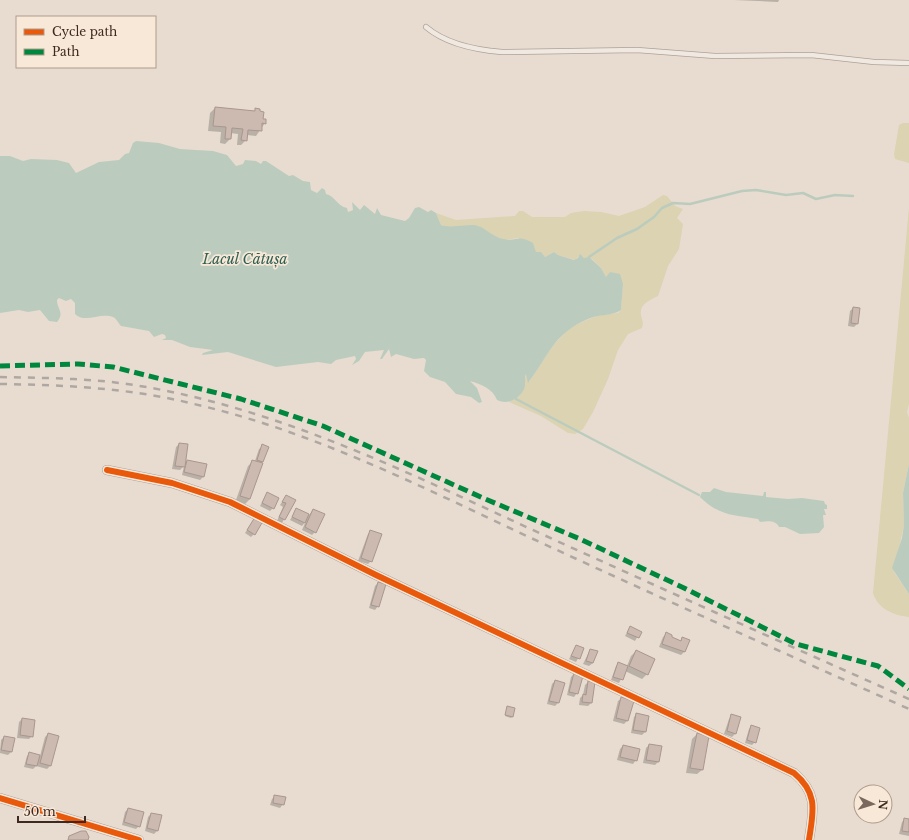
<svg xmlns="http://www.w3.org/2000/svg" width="909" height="840" viewBox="0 0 909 840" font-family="'Libre Baskerville',serif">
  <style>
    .green { fill: #dbd3b2 }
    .water { fill: #bbccbe }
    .shadow { fill: #0003 }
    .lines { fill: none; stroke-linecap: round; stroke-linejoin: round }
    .stream { stroke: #bbccbe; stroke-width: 2.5 }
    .building { fill: #ccb9b0; stroke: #a9978f }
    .service-casing { stroke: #aea198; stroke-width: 6 }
    .minor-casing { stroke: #aea198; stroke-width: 10 }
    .service { stroke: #f0e9e2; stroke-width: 4.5 }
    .minor { stroke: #f0e9e2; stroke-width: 9 }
    .rail { stroke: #afa8a2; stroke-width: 2.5; stroke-dasharray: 7 7; stroke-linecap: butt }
    .quiet { stroke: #00873e; stroke-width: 5; stroke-dasharray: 10 5; stroke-linecap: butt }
    .cycleway-casing { stroke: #f8e8d7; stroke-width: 8 }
    .cycleway { stroke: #e8590c; stroke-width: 6 }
    .labels { text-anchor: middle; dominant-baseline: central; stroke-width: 3.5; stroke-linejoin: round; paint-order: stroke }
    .water-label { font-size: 14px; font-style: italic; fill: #2d5f52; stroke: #f8e8d7 }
  </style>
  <rect width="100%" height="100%" fill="#e8dcd0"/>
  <g class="green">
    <polygon points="903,123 909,123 909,163 895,159 894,154 899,125"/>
    <path d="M663 195 667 196 675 206 683 209 677 218 683 224 679 249 668 266 658 296C648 301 637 305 642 319 643 323 643 324 642 328L628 334 618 350 608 379 593 412 583 429 575 434 568 433 541 416 509 402C526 397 522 384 527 373L529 382 551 348 570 327 599 315 618 313 621 310 623 284 606 277 601 268 592 259 584 258 580 255 575 260 558 255 554 252 545 257 535 252V248L518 238 504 240 496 237 478 226 446 227 441 225 436 213 456 220 515 216 519 211H523L532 217H565L571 213 584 211 601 212 619 216 645 207Z"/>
    <path d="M909 208V404L907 412 909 418V464L903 493 904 525 894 572 909 594V617C893 615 878 609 873 593Z"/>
  </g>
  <g class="water">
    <path d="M136 141 159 143 180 149 213 151 227 155 236 166 243 164 245 160 256 161 261 164 263 161H266L289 176 293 175 303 181 310 182 311 190 317 193 322 188 325 190 326 194C335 196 337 206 347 208L348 212 353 210 352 202 360 210 364 205 375 214 377 208 381 215 405 221 409 218 415 208 419 207 428 212 431 210 436 213 441 225C452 229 470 223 478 226 487 229 493 237 503 239 518 242 517 234 533 243L536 252H541L545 257 554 252 558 255 574 260 578 258 580 254 584 258 589 257 601 268 606 277 610 272 620 274 623 284 621 310C613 316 598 314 588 319 554 333 549 355 528 383L526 374C524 379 526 385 524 389 519 400 507 405 497 400 493 389 481 384 470 381L477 388 482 402 479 403 471 397 456 394 445 382 430 377 424 371 426 360 424 358 414 359 396 354 391 357 389 349 382 359H380L384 350 365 352 359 361 352 365 356 359 355 356 336 360 331 364 318 362 276 367 228 352 202 355 203 353 213 350 190 347 172 340H162L166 338 165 335 162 334 154 337 149 331 121 326C118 323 117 319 113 317 100 312 85 324 75 314V303L71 299 66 301 59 298 57 300C57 309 65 313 57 322L49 321 40 310 28 312 19 310 0 313V156H10L23 161 31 159 57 160 69 163 76 173 99 162 119 160 125 154 129 153 133 143Z"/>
    <polygon points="909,464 909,594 892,568 902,538 904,525 903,493"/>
    <path d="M714 488 726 492 763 496 764 492H766V497L788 499 802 498 824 501 825 504 827 505V509H824L826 515H823L824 527 819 533 800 534 785 527H779C776 520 767 521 760 522L758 519C734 515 719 516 700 497L702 492H710Z"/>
  </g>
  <g class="shadow">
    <polygon points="734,0 779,0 778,2"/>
    <polygon points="215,108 253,112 255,110 265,123 256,136 247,135 246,140 241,145 237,145 238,134 230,133 230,139 225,144 220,143 221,132 208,131 210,113"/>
    <polygon points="853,308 857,324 854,327 848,326 850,311"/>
    <polygon points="179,444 184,464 188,461 203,477 200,480 182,475 184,466 180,470 172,469 176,447"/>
    <polygon points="263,446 262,462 250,499 245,504 236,500 248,466 253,461 255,461 259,449"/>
    <polygon points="267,493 273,508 270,511 260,506"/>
    <polygon points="286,496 294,500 282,523 277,521 283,507 280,505"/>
    <polygon points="296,510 309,515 313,510 315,532 312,535 302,530 306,521 302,526 290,520"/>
    <polygon points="255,518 254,534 251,537 245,533"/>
    <polygon points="371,531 371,561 368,564 358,561 368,534"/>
    <polygon points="378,583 378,606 375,610 369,608 375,586"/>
    <polygon points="630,627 640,632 635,641 625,636"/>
    <polygon points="666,634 670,638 680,641 682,639 684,652 681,655 659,647 663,637"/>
    <polygon points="576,646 583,649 576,662 569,659"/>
    <polygon points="590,650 593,663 589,666 583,664"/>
    <polygon points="636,651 647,674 642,679 625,671 619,683 611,680 616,666 619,663 627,666 631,656"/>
    <polygon points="574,674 577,693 574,697 567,695 571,677"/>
    <polygon points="555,681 564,683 558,703 555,706 547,704 552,684"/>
    <polygon points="588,682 594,683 591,703 588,706 579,705 580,698 583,695 585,685"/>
    <polygon points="622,698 627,721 624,724 613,721 618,701"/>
    <polygon points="508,707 513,716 511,718 505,716"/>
    <polygon points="637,714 645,732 642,735 631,733 634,717"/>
    <polygon points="732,716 735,734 732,737 724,734 729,719"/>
    <polygon points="22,719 32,736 29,739 17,738 19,722"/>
    <polygon points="752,726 755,742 752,745 745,743 749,729"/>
    <polygon points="48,734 58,736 50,766 47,769 36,766 33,769 24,767 27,756 30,753 40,756 45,737"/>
    <polygon points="697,734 702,770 697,774 686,773 692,739"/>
    <polygon points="4,737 13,739 11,752 8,755 0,753 1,740"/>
    <polygon points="649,745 661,747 658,762 655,765 643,763 646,748"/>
    <polygon points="623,746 636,760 633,764 617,760 620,749"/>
    <polygon points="275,796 283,804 280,808 270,805 272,799"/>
    <polygon points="128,809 139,826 136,829 122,825 125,812"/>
    <polygon points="151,814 157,831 154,834 145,831 148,817"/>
    <polygon points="905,819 909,820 909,836 899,834 902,822"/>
  </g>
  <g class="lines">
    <g class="stream">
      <polyline points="589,257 617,238 637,229 654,217 662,208 673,203 690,204 742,191 756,190 786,195 803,193 816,199 835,195 853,196"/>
      <polyline points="516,399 699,495"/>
    </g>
  </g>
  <g class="building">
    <polygon points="215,107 255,111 255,108 260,109 260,111 264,112 263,119 266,119 266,124 262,123 262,131 248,130 247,141 241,140 243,129 232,128 231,139 225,139 226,127 213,126"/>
    <polygon points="853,307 860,308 858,324 851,323"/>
    <polygon points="179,443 188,444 185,467 175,466"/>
    <polygon points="262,444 269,447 263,462 257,460"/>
    <polygon points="187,460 207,464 204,477 184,472"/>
    <polygon points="252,460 263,463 250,499 240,496"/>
    <polygon points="267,492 279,498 274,509 262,503"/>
    <polygon points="286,495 296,500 285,520 279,517 286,503 282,502"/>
    <polygon points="296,508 309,514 305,523 292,517"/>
    <polygon points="313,509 325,514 316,533 305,527"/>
    <polygon points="255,517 263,521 255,535 247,530"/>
    <polygon points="370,530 382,534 372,562 361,558"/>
    <polygon points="378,582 386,584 379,607 371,605"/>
    <polygon points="630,626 642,632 639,638 627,633"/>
    <polygon points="666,632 672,635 672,637 681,641 682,637 690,640 685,652 662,644"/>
    <polygon points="576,645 584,648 580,659 571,656"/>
    <polygon points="590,649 598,651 593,663 586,661"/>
    <polygon points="636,650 655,659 648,675 629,666"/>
    <polygon points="618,662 628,666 623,680 613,677"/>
    <polygon points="574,673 583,676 578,694 569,692"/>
    <polygon points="555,680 565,683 559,703 549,701"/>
    <polygon points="588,681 595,682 592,703 582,702 583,694 586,695"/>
    <polygon points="621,697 634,701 628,721 616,718"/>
    <polygon points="507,706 515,708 513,717 505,715"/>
    <polygon points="636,713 649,716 646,732 633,730"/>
    <polygon points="731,714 741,717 736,734 727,731"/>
    <polygon points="22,718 35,720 33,737 20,735"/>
    <polygon points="751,725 760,728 756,743 747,740"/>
    <polygon points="48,733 59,736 51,766 40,763"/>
    <polygon points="697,733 709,736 703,770 690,768"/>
    <polygon points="4,736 15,738 12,752 1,750"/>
    <polygon points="649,744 662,746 659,762 646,760"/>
    <polygon points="623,745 640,749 637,761 620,757"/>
    <polygon points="29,752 40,755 37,766 26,764"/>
    <polygon points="274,795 286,797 284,805 273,803"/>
    <polygon points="128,808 144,812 140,827 124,822"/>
    <polygon points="151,813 162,815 158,831 147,828"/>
    <polygon points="904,818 909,819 909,832 902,831"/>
    <polygon points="81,831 86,831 89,837 88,840 68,840 69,836"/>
  </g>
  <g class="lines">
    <defs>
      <path id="service" d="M426 27C446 44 477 50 502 52L637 50 715 56 811 55 874 62 909 63"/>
      <g id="minor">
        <path d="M107 470 172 483 230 502 376 575 794 773C819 794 813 812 809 840"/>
        <polyline points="0,798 139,840"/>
      </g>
    </defs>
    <use href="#service" class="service-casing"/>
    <use href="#minor" class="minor-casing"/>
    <use href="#service" class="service"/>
    <use href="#minor" class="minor"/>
    <g class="rail">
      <path d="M0 377C42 378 85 378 127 384 279 406 418 478 557 541 674 594 792 647 909 699"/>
      <path d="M0 384C66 385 130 388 194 404 321 433 439 496 557 550 674 604 791 656 909 709"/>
    </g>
    <polyline class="quiet" points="0,366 78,364 113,367 241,399 323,426 483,498 580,539 684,588 796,644 878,666 909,689"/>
    <defs>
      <g id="cycleway">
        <path d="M107 470 172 483 230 502 376 575 794 773C819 794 813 812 809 840"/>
        <polyline points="0,798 139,840"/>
      </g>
    </defs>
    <use href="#cycleway" class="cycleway-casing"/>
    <use href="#cycleway" class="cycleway"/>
  </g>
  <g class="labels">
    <g class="water-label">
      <text x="245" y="259">Lacul Cătușa</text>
    </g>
  </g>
  <rect x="16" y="16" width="140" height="52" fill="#f8e8d7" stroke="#ae9b8d"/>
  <rect x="24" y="29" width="20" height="6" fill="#e8590c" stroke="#ae9b8d"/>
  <text x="52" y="36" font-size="12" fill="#3e281f">Cycle path</text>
  <rect x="24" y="49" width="20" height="6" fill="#00873e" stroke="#ae9b8d"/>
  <text x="52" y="56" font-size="12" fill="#3e281f">Path</text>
  <g transform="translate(873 804) rotate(94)"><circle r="19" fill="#f8e8d7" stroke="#ae9b8d"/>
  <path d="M0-3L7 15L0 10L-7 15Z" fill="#7a675d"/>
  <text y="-6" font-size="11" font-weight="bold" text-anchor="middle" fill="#3e281f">N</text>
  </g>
  <path d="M18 816v6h67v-6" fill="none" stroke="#3e281f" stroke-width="2"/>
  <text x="24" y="816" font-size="12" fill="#3e281f" stroke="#f8e8d7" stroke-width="3" paint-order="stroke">50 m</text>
</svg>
